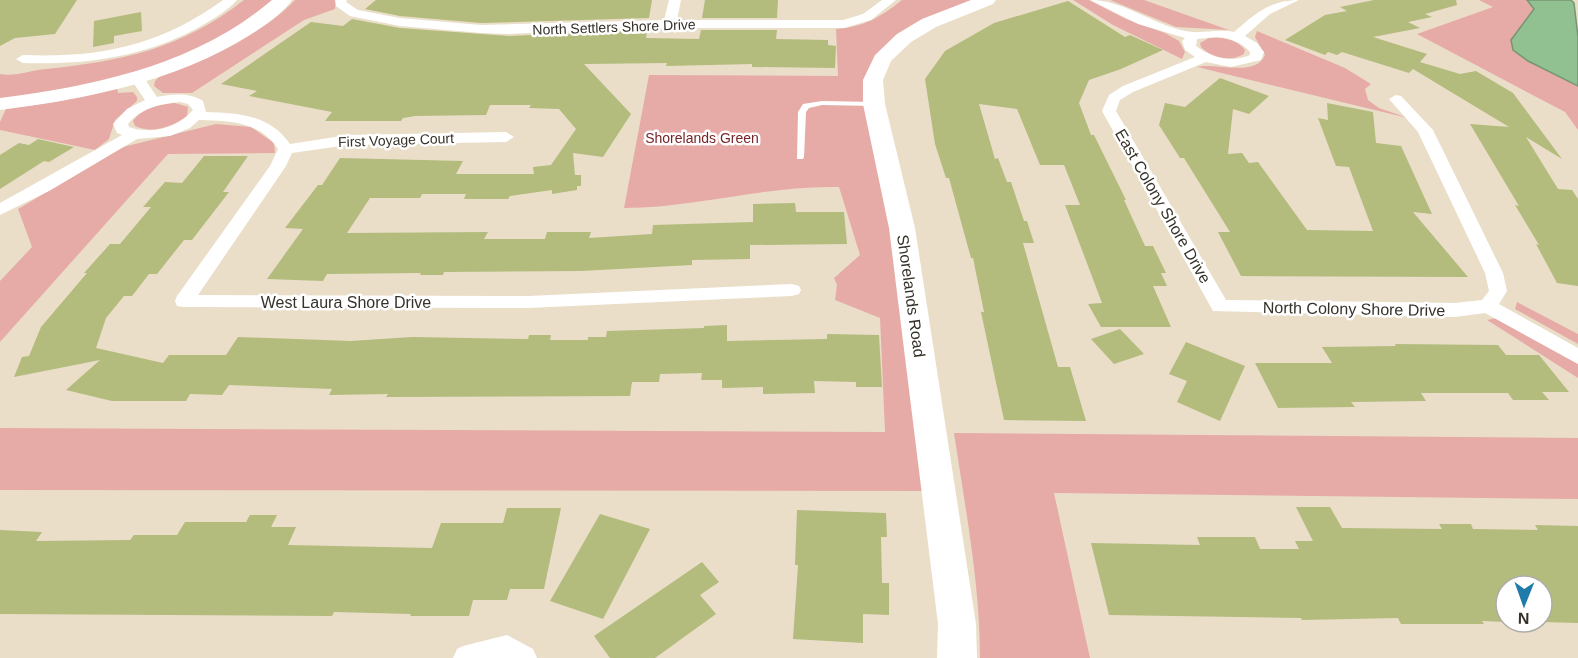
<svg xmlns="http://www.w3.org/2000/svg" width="1578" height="658" viewBox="0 0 1578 658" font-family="Arial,sans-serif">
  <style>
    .green { fill: #e7aba7 }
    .water { fill: #91c091; stroke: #769572; stroke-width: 1.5 }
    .building { fill: #b3bb7d }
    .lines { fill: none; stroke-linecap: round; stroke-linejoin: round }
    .lane { fill: #fff; fill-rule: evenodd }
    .street { fill: #fff; fill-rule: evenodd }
    .secondary { fill: #fff; fill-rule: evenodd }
    .labels { text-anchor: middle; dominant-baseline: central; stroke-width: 5; stroke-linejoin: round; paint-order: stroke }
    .far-street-label { font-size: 14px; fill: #36322a; stroke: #fff }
    .far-park-label { font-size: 14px; fill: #762527; stroke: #fff }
    .street-label { font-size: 16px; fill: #36322a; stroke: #fff }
  </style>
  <rect width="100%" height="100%" fill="#eadec9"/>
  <g class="green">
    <path d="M244 0H276L262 14 191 54 86 88 0 100V74C16 77 30 70 46 69 123 61 181 49 244 0Z"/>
    <path d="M295 0H336L335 9 304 20 192 93H163L154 86 155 81 160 76C207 55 259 38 295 0Z"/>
    <path d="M902 0H974L876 59 893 224 928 491 0 490V428L885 432 880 318 835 300 837 285 834 278 860 255 839 187C767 185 696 208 624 208L649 75 838 76 836 29C864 27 881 17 902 0Z"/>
    <polygon points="1073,0 1089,0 1126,19 1165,33 1179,41 1185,52 1182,59 1113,25"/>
    <polygon points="1110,0 1144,0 1229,30 1176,27"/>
    <polygon points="1479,0 1527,0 1534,9 1511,40 1528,61 1578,86 1578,130 1565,112 1417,34 1493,7"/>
    <path d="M1257 31 1345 68 1371 84 1365 89 1368 100 1379 108 1408 118 1197 67C1216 62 1255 78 1265 55L1255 37Z"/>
    <path d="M1209 38C1222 37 1236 39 1245 50L1244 54C1231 62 1212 58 1201 47L1200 43Z"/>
    <polygon points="117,88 118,93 133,92 137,97 137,101 115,120 109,139 95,150 0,130 0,122 6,109 56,102"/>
    <path d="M175 103 188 107 187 116C172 127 152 134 135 126L133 121C142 108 160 104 175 103Z"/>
    <polygon points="216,124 251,127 274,143 275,153 168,154 0,342 0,281 32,247 18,209 123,147"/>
    <polygon points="1517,302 1578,334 1578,344 1515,309"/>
    <polygon points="1496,318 1578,364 1578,378 1487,320"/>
    <path d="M954 433 1578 438V499L1054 493 1090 658H980C980 583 965 507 954 433Z"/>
  </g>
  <polygon class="water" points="1527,0 1571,0 1574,3 1578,37 1578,86 1528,61 1513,50 1511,40 1534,9"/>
  <g class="building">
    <polygon points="0,0 77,0 55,34 15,38 0,46"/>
    <polygon points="376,0 652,0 649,18 481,23 400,16 365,9"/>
    <polygon points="705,0 778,0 777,18 702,18"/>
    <polygon points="1374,0 1456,0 1457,5 1425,14 1432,17 1408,22 1420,28 1373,37 1427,54 1420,62 1460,74 1476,71 1513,93 1562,159 1526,137 1558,189 1572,190 1578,199 1578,286 1557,283 1536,244 1539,245 1515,205 1519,206 1470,124 1509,127 1413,69 1409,73 1342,52 1337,55 1328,52 1325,55 1285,40 1325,15 1347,11 1340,7"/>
    <polygon points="1068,1 1125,37 1130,35 1163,50 1121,69 1089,80 1079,103 1091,135 1094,135 1126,200 1124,200 1145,246 1153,246 1166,273 1161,273 1167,286 1153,286 1171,327 1101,327 1088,304 1102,303 1065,205 1080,205 1064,165 1040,165 1017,109 979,104 995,159 998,158 1007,182 1011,182 1024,221 1027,221 1034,243 1023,243 1058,367 1070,367 1086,421 1004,420 981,312 984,312 973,258 971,258 949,178 946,178 935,144 925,79 945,51 994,23"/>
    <polygon points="141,12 142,31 114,36 114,43 93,47 94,21"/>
    <polygon points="352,19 400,28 509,36 647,30 646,38 699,39 701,30 777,30 776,39 828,40 828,45 836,46 835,68 752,67 752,64 666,66 667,63 584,64 631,114 603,157 573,153 575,175 581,175 581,186 577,186 577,190 552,194 552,190 510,196 508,199 464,199 466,194 422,194 420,198 370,198 347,233 488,232 484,239 545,239 547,232 591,232 589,238 652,234 653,225 753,222 753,204 795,203 796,212 844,212 847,244 750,245 750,259 692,260 692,265 581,271 444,272 443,275 420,275 421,273 327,274 323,281 267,279 303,229 285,228 318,185 322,185 340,158 463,161 456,174 534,174 533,167 551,165 576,129 559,109 529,108 531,105 490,105 486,115 415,116 403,118 401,121 325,121 332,112 249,96 257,91 221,84 311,22 343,26"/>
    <polygon points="1220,78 1269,96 1249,114 1233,109 1228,154 1242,153 1249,163 1258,162 1307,230 1373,231 1349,167 1336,166 1318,118 1328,120 1327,103 1373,112 1376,143 1401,146 1432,214 1413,212 1468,277 1241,276 1218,232 1230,232 1184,158 1180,158 1159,125 1165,103 1185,107"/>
    <polygon points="38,139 74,147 49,162 44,161 0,189 0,155 19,143 29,145"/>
    <polygon points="204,156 248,156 223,192 229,192 192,240 184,240 157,274 149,274 132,296 124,296 106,318 96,348 163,363 169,355 226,355 238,337 351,341 412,337 528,339 529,335 551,335 550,340 588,340 588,337 606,337 607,331 704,328 704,326 727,325 727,341 827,339 827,334 879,335 882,387 856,387 856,382 814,381 815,393 763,394 763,387 722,388 722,380 701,380 702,373 660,374 659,382 632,382 630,396 386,397 388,394 329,395 332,389 229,385 222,395 190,394 186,401 112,401 66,390 100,360 14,377 22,357 29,356 41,327 87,273 84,273 110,244 120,244 151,207 143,207 165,182 182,183"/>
    <polygon points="1120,329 1144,354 1114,364 1091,339"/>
    <polygon points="1186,342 1245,366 1220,421 1177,402 1187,381 1169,374"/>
    <polygon points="1395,344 1498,345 1506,355 1539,355 1569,392 1542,392 1549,400 1513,400 1508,393 1421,393 1426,401 1351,402 1355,407 1278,408 1255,363 1332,363 1322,347 1396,346"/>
    <polygon points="1296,507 1330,507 1342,528 1442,529 1439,524 1471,524 1473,529 1538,530 1535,525 1578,526 1578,623 1542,622 1542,586 1506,586 1506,622 1482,621 1484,624 1401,624 1398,618 1302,620 1301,618 1109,615 1091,543 1200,545 1197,537 1255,537 1260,549 1299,549 1295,541 1313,541"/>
    <polygon points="507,508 561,508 544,589 510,589 507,600 473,600 469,616 410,616 411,614 334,612 332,616 0,614 0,530 42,532 36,541 130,540 134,535 177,535 185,522 246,522 250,515 277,515 271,527 296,527 288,545 432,548 441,523 503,523"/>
    <polygon points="797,510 886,513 887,537 881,537 882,583 889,583 889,615 863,614 863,643 793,639 798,565 795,565"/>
    <polygon points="600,514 650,529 603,619 550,601"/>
    <polygon points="702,562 719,582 700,595 716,614 655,658 610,658 594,636"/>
  </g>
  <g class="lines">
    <polygon class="lane" points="822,101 874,102 878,104 874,106 822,105 809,108 806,112 804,157 803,159 797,159 798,112 803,104"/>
    <g class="street">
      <path d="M223 0H237C228 10 215 18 203 25 147 57 87 65 23 63L16 59 23 55C100 58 160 46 223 0Z"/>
      <polygon points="335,0 347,0 346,2 358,10 400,18 481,25 664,20 669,0 681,0 677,20 843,20 863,14 882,0 896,0 871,20 844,28 625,28 509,34 481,33 400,26 350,16 336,6"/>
      <path d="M1090 0C1126 0 1156 28 1192 32 1206 33 1218 29 1234 32 1255 14 1270 0 1299 0L1270 14 1245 36 1257 43 1264 52 1261 60 1231 67 1206 62 1133 92 1120 100 1116 111 1226 300 1455 303 1482 300 1489 291 1485 273 1418 132 1389 99 1396 95 1401 96 1433 130 1503 273 1507 291 1499 304 1578 348V364L1485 313 1455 317 1213 311 1102 111 1109 95 1123 86 1195 57 1185 50 1182 41 1185 38 1138 24ZM1217 37C1230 38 1241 42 1250 52V55C1231 63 1212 58 1196 46L1197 39Z"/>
      <path d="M137 74 142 75 157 97C173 94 189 92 203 101L206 112C239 113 270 115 290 144L348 135 506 132 514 137 506 142 348 145 292 153 286 166 198 295 528 296 792 284 799 286 801 290 799 294 792 296 528 308 184 307 177 306 175 301 177 296 270 166 278 149C259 121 230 121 199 120L190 128 170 136 137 139 49 191 0 215V203L122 135 117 133 113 124 127 109 145 100 130 78ZM180 102 188 104 193 110C178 128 151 135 129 127L128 124C141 108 160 104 180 102Z"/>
      <polygon points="507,635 533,649 537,658 453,658 457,649 463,646"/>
    </g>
    <g class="secondary">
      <path d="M272 0H292C282 14 264 26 250 35 175 82 86 99 0 110V98C98 85 195 65 272 0Z"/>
      <polygon points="971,0 996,0 993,4 936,27 911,42 891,61 883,80 885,104 915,228 976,624 977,658 937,658 938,624 889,228 863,104 863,80 875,55 897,34 922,19"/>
    </g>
  </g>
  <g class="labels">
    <g class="far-street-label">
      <text transform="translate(614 27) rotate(-2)">North Settlers Shore Drive</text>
      <text transform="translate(396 140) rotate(-2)">First Voyage Court</text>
    </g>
    <g class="far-park-label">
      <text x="702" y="138">Shorelands Green</text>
    </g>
    <g class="street-label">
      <text transform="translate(1163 206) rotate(60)">East Colony Shore Drive</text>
      <text transform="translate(911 296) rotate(82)">Shorelands Road</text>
      <text x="346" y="302">West Laura Shore Drive</text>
      <text transform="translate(1354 309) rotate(1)">North Colony Shore Drive</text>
    </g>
  </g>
  <g transform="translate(1524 604) rotate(181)"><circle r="28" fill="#ffffff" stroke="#afadaa" stroke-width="1.5"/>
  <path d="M0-4.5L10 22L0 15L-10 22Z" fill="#1f7ba9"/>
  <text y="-9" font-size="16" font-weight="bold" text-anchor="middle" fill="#36322a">N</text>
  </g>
</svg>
